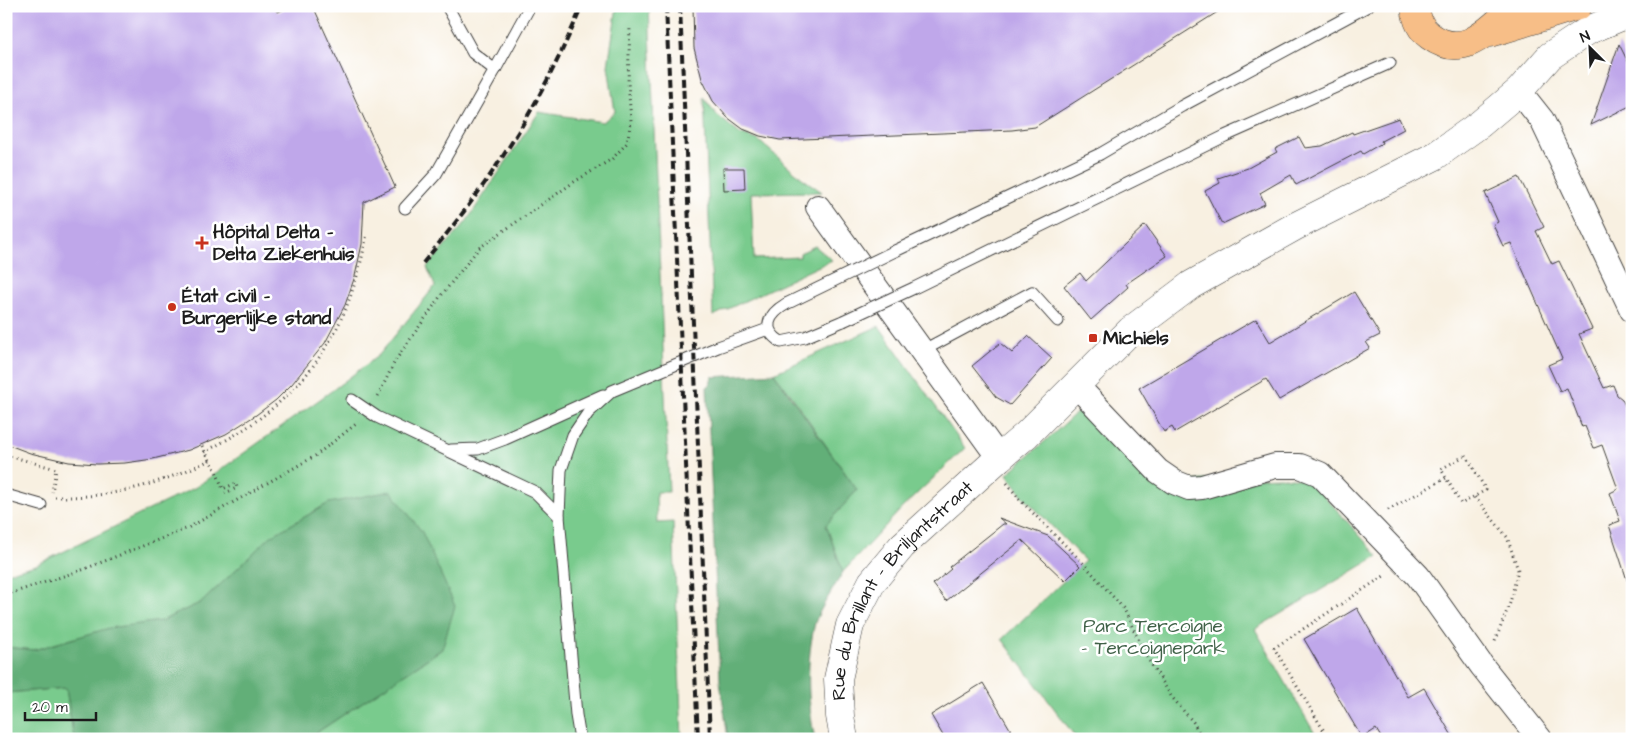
<svg xmlns="http://www.w3.org/2000/svg" width="1638" height="745" viewBox="0 0 1638 745" font-family="'Architects Daughter',sans-serif">
  <style>
    .green { fill: #79cb8d; stroke: #4a7454 }
    .forest { fill: #62af78; stroke: #3f664a }
    .building { fill: #bfa7ea }
    .lines { fill: none; stroke-linecap: round; stroke-linejoin: round }
    .service-casing { stroke: #3d3c3a; stroke-width: 13 }
    .minor-casing { stroke: #3d3c3a; stroke-width: 26 }
    .tertiary-casing { stroke: #3d3c3a; stroke-width: 29 }
    .trunk-casing { stroke: #3d3c3a; stroke-width: 29 }
    .path { stroke: #3d3c3a; stroke-width: 3; stroke-dasharray: 1 4; stroke-linecap: butt }
    .service { stroke: #fff; stroke-width: 11 }
    .minor { stroke: #fff; stroke-width: 24 }
    .tertiary { stroke: #fff; stroke-width: 28 }
    .trunk { stroke: #f7be87; stroke-width: 28 }
    .rail { stroke: #1c1c1c; stroke-width: 4; stroke-dasharray: 8 4; stroke-linecap: butt }
    .service-bridge-casing { stroke: #3d3c3a; stroke-width: 13; stroke-linecap: butt }
    .service-bridge { stroke: #fff; stroke-width: 11 }
    .poi-dot { fill: #c8321e; stroke: #fff; stroke-width: 2 }
    .labels { text-anchor: middle; dominant-baseline: central; stroke-width: 5; stroke-linejoin: round; paint-order: stroke }
    .poi-label { font-size: 19px; font-weight: bold; fill: #1c1c1c; stroke: #fff; text-anchor: start }
    .street-label { font-size: 19px; fill: #1c1c1c; stroke: #fff }
    .park-label { font-size: 19px; fill: #416249; stroke: #fff }
  </style>
  <rect width="100%" height="100%" fill="#fff"/>
  <filter id="ink" filterUnits="userSpaceOnUse"><feTurbulence type="fractalNoise" baseFrequency=".02" numOctaves="2"/><feDisplacementMap in="SourceGraphic" scale="10" xChannelSelector="R" yChannelSelector="G"/><feConvolveMatrix kernelMatrix="1 2 1 2 8 2 1 2 1" color-interpolation-filters="sRGB"/></filter>
  <filter id="wash" filterUnits="userSpaceOnUse"><feTurbulence type="fractalNoise" baseFrequency=".0096" numOctaves="4" result="noise"/><feDisplacementMap in="SourceGraphic" scale="20" xChannelSelector="R" yChannelSelector="G"/><feGaussianBlur stdDeviation="1.12" result="paint"/><feColorMatrix in="noise" values="0 0 0 0 0 0 0 0 0 0 0 0 0 0 0 0 0 1.4 0 .05"/><feComposite in="paint" operator="in"/></filter>
  <g filter="url(#wash)">
    <rect width="100%" height="100%" fill="#f8f0e1"/>
    <g class="green">
      <polygon points="617,6 649,6 669,492 656,492 657,523 673,522 682,739 307,739 442,649 329,503 272,536 202,602 161,621 109,629 34,650 6,647 6,573 36,565 196,487 330,392 379,355 435,286 427,267 466,222 539,112 603,122 615,112 608,66"/>
      <polygon points="704,98 717,115 740,134 758,140 802,178 822,192 751,193 754,259 800,257 800,253 815,246 832,260 713,316"/>
      <polygon points="879,326 965,448 902,508 843,572 826,525 857,490 791,395 774,373"/>
      <polygon points="1078,411 1085,411 1156,482 1280,477 1301,479 1319,490 1378,556 1255,629 1318,739 1077,739 1002,639 1085,561 1023,496 1007,474 1051,436"/>
      <polygon points="66,688 73,733 77,739 6,739 6,693"/>
    </g>
    <g class="forest">
      <path d="M774 373 857 490 826 525 843 572C836 585 819 610 815 623 806 660 807 702 815 739H728L720 681 707 387 710 385 712 377Z"/>
      <polygon points="391,491 422,532 455,606 442,649 307,739 77,739 73,733 66,688 6,693 6,647 34,650 109,628 161,621 202,602 271,536 329,503"/>
    </g>
    <g id="blocks">
      <g class="building">
        <polygon points="6,6 270,6 278,12 291,6 313,6 395,187 364,202 362,244 355,276 345,305 325,343 292,384 276,400 256,415 226,434 189,450 153,459 125,463 97,464 69,462 30,453 6,444"/>
        <polygon points="693,6 1227,6 1035,127 1012,130 780,140 760,136 743,129 727,117 713,101 702,79 694,48"/>
        <polygon points="1619,44 1632,70 1632,105 1591,125"/>
        <polygon points="1399,118 1404,129 1381,141 1382,143 1363,154 1361,151 1296,185 1291,175 1260,193 1265,204 1222,224 1205,191 1220,183 1218,178 1248,168 1277,152 1275,149 1299,137 1305,148 1322,146 1352,132 1353,134"/>
        <polygon points="723,168 744,168 745,189 724,190"/>
        <polygon points="1519,177 1544,227 1536,231 1552,264 1559,261 1592,329 1579,334 1604,388 1613,385 1617,395 1622,399 1632,421 1632,583 1628,583 1609,525 1620,521 1610,493 1618,489 1602,445 1594,448 1585,426 1582,427 1567,388 1560,391 1548,365 1562,359 1511,243 1503,246 1493,225 1498,222 1485,193"/>
        <polygon points="1145,225 1167,256 1126,284 1128,287 1091,320 1064,286 1080,273 1086,281"/>
        <polygon points="1354,292 1380,335 1366,342 1370,348 1279,400 1266,379 1175,432 1172,427 1164,432 1139,388 1256,319 1270,342"/>
        <polygon points="1028,336 1052,358 1010,405 996,397 972,366 1000,343 1012,353"/>
        <polygon points="999,518 1048,536 1080,566 1065,581 1022,540 946,601 933,584 951,569 949,567 1003,524 1006,524"/>
        <polygon points="1357,608 1408,697 1424,688 1454,739 1382,739 1376,729 1362,738 1304,639"/>
        <polygon points="983,683 1016,739 945,739 931,715"/>
      </g>
    </g>
  </g>
  <g filter="url(#ink)">
    <use href="#blocks" fill-opacity="0" stroke="#3d3c3a" stroke-width="1"/>
    <g class="lines">
      <defs>
        <g id="service">
          <polyline points="447,6 473,53 495,70 530,6"/>
          <polyline points="405,208 436,174 495,70"/>
          <polyline points="895,251 1100,154 1182,106 1368,6"/>
          <polyline points="914,288 1225,136 1390,63"/>
          <path d="M786 304C769 314 760 329 781 342L805 337 843 321"/>
          <polyline points="922,351 1032,292 1058,321"/>
          <polyline points="352,400 377,417 535,492 559,516 576,715 580,739"/>
          <polyline points="451,450 478,449 505,439 603,395"/>
          <polyline points="6,495 41,505"/>
          <polyline points="559,516 561,470 573,435 588,413 612,391 718,347 768,329"/>
        </g>
        <g id="minor">
          <polyline points="1519,91 1542,120 1632,310"/>
          <polyline points="818,207 999,458"/>
          <polyline points="1076,385 1158,471 1174,482 1189,488 1202,487 1275,466 1300,466 1320,474 1418,576 1482,666 1540,739"/>
        </g>
        <g id="tertiary">
          <path id="s1" d="M844 739 840 716 838 679 850 625 872 582 902 546 999 458 1026 435 1131 330 1191 285 1294 227 1435 156 1480 124 1519 91 1550 56 1589 30 1632 12"/>
        </g>
        <g id="trunk">
          <path d="M1415 6C1416 18 1420 29 1430 36 1465 62 1491 27 1516 6"/>
          <polyline points="1491,33 1578,6"/>
        </g>
      </defs>
      <use href="#service" class="service-casing"/>
      <use href="#minor" class="minor-casing"/>
      <use href="#tertiary" class="tertiary-casing"/>
      <use href="#trunk" class="trunk-casing"/>
      <g class="path">
        <polyline points="378,396 395,361 440,297 479,248 574,182 612,159 627,143 631,121 628,82 630,27"/>
        <polyline points="202,446 216,471 223,489 236,483 237,488 225,493"/>
        <path d="M204 452C300 404 348 339 367 233"/>
        <polyline points="6,455 56,469 52,492"/>
        <polygon points="1466,455 1486,490 1461,504 1441,469"/>
        <polyline points="1007,483 1019,499 1083,563 1124,609 1146,656 1162,681 1171,696 1193,722 1203,739"/>
        <path d="M55 497C112 498 158 485 210 460"/>
        <polyline points="1475,497 1507,537 1518,570 1510,603 1494,644"/>
        <polyline points="1388,510 1446,478"/>
        <polyline points="6,595 82,570 188,528 315,456 356,424"/>
        <polyline points="1326,739 1324,731 1274,648 1384,576"/>
      </g>
      <use href="#service" class="service"/>
      <use href="#minor" class="minor"/>
      <use href="#tertiary" class="tertiary"/>
      <use href="#trunk" class="trunk"/>
      <g class="rail">
        <polyline points="666,6 698,739"/>
        <polyline points="680,6 710,739"/>
        <path d="M423 263C450 230 476 197 499 162 532 113 559 60 582 6"/>
      </g>
      <defs>
        <g id="service-bridge">
          <polyline points="786,304 895,251"/>
          <polyline points="843,321 914,288"/>
        </g>
      </defs>
      <use href="#service-bridge" class="service-bridge-casing"/>
      <use href="#service-bridge" class="service-bridge"/>
    </g>
  </g>
  <g class="poi-dot">
    <path d="M199.5 235.5h5v5h5v5h-5v5h-5v-5h-5v-5h5z"/>
    <circle cx="172" cy="307" r="5"/>
    <rect x="1088" y="333" width="10" height="10" rx="2.5"/>
  </g>
  <g class="labels">
    <g class="poi-label">
      <text x="213" y="232">Hôpital Delta -<tspan x="213" dy="22">Delta Ziekenhuis</tspan></text>
      <text x="182" y="296">État civil -<tspan x="182" dy="22">Burgerlijke stand</tspan></text>
      <text x="1103" y="338">Michiels</text>
    </g>
    <g class="street-label">
      <text stroke="none"><textPath href="#s1" startOffset="171">Rue du Brillant - Briljantstraat</textPath></text>
    </g>
    <g class="park-label">
      <text x="1153" y="626">Parc Tercoigne<tspan x="1153" dy="22">- Tercoignepark</tspan></text>
    </g>
  </g>
  <rect width="1638" height="745" fill="none" stroke="#fff" stroke-width="25"/>
  <g transform="translate(1590 48) rotate(336)" stroke="#ffffff" stroke-width="4" paint-order="stroke">
  <path d="M0-4L9 19L0 12L-9 19Z" fill="#1c1c1c"/>
  <text y="-8" font-size="14" font-weight="bold" text-anchor="middle" fill="#1c1c1c">N</text>
  </g>
  <path d="M25 712v8h71v-8" fill="none" stroke="#1c1c1c" stroke-width="2.5"/>
  <text x="32" y="712" font-size="15" fill="#1c1c1c" stroke="#ffffff" stroke-width="4" paint-order="stroke">20 m</text>
</svg>
